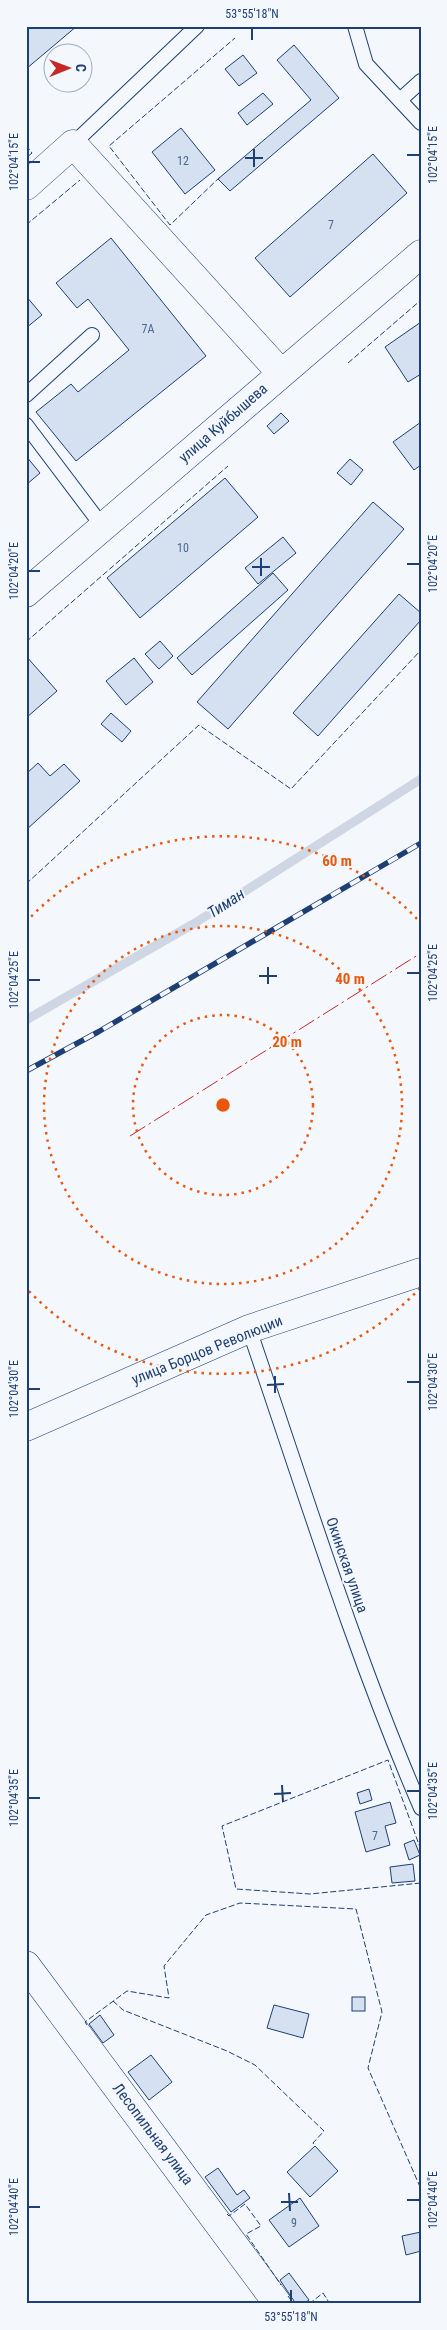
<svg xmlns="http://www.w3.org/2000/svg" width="447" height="2330" viewBox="0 0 447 2330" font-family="'Roboto Condensed',sans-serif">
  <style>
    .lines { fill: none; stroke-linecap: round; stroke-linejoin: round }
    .stream { stroke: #cfd7e4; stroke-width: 9 }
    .building { fill: #d5e0f0; stroke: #1d3f73 }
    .service-casing { stroke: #1d3f73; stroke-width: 16 }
    .minor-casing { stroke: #1d3f73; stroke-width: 29 }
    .service { stroke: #f4f7fb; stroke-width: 14 }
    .minor { stroke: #f4f7fb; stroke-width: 28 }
    .rail-casing { stroke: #1d3f73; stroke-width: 5.5 }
    .rail { stroke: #f4f7fb; stroke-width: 4; stroke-dasharray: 11; stroke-linecap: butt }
    .fence { stroke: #1d3f73; stroke-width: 1; stroke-dasharray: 6 2.5; stroke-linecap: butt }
    .power { stroke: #c62828; stroke-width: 1; stroke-dasharray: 18 4 2.5 4; stroke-linecap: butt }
    .ticks { fill: none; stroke: #1d3f73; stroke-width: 2 }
    .ring { fill: none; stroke: #e8590c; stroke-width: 2.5; stroke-dasharray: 2.5 5 }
    .labels { text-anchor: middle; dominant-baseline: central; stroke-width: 4; stroke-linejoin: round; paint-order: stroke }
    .number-label { font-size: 12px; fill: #4b6792 }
    .street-label { font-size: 15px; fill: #1d3f73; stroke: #f4f7fb }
    .water-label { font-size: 16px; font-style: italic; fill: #1d3f73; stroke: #f4f7fb }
    .centre { fill: #e8590c; stroke: #f4f7fb; stroke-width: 2.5 }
    .ring-label { font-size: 15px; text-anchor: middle; font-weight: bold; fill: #e8590c; stroke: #f4f7fb; stroke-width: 4; stroke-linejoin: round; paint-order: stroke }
    .neatline { fill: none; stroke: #1d3f73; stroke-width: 2 }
    .ticks-label { font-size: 12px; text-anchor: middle; fill: #1d3f73 }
  </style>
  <rect width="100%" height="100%" fill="#f4f7fb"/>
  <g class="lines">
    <polyline class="stream" points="26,1020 195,923 421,779"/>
  </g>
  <g class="building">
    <polygon points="26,26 77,26 26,69"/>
    <polygon points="294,45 339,98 230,191 218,179 311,100 277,60"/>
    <polygon points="243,55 257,73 239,86 225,69"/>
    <polygon points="263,93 273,104 247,125 238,113"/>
    <polygon points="181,128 215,170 185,194 152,152"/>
    <polygon points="373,154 407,193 290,297 255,258"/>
    <polygon points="111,238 206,356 76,461 36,412 71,384 78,392 129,350 88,299 77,308 56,283"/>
    <polygon points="26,296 42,315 26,328"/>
    <polygon points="421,322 421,374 408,382 385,347"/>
    <polygon points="281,413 289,421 274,434 267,426"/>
    <polygon points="421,422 421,465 414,470 393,442"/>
    <polygon points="26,456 40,473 26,485"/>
    <polygon points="350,459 363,470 351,485 337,473"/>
    <polygon points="225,478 258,517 140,618 107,578"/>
    <polygon points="373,502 404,529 228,729 197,702"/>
    <polygon points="283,537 296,553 258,584 245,568"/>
    <polygon points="273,573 288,590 192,675 177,658"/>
    <polygon points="399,594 421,613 421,620 318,736 293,713"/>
    <polygon points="160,641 173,656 159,669 145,654"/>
    <polygon points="26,656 57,691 26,718"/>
    <polygon points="134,658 153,682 126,705 106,681"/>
    <polygon points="111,713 131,731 122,742 101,724"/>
    <polygon points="38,763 50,776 64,764 80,781 26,830 26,774"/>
    <polygon points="369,1789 372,1800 360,1804 357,1793"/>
    <polygon points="390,1802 396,1823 385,1826 390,1845 366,1852 355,1812"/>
    <polygon points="414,1840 420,1855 409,1860 404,1844"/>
    <polygon points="413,1864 415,1881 392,1883 390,1867"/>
    <rect x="352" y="1997" width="13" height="14"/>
    <polygon points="274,2005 309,2014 303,2038 267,2028"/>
    <polygon points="100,2015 114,2035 103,2043 89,2024"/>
    <polygon points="151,2055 172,2082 149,2100 128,2072"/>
    <polygon points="315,2146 338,2171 310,2197 287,2172"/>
    <polygon points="218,2168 237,2195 244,2190 250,2198 231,2212 205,2177"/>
    <polygon points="300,2198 319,2226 289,2247 269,2220"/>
    <polygon points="421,2232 421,2251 406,2255 402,2236"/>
    <polygon points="289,2273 309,2300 303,2304 296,2304 280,2280"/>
  </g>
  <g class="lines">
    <defs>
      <g id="service">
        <polyline points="355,26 366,64 421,123"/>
        <polyline points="400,100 421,81"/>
        <polyline points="73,144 197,26"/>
        <polyline points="26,395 92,335"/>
        <polyline points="26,425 103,527"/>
        <path d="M249 1329C304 1489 354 1653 421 1808"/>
      </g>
      <g id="minor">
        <polyline points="26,186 73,144 281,373"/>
        <polyline points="26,593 421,254"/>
        <polyline points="26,1427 249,1329 421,1272"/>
        <polyline points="26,1965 278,2304"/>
      </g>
    </defs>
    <use href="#service" class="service-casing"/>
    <use href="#minor" class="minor-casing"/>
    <use href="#service" class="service"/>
    <use href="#minor" class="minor"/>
    <defs>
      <polyline id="rail" points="26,1071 98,1032 421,843"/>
    </defs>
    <use href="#rail" class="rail-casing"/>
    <use href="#rail" class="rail"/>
    <g class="fence">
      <polyline points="26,145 32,153 26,158"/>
      <polyline points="220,177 170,225 109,146 235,38"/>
      <polyline points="26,225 80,180"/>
      <polyline points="348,363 421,300"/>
      <polyline points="26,642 228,466"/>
      <polyline points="26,884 199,725 291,789 421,650"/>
      <polyline points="421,1850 388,1760 222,1826 236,1889 310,1894 421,1883"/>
      <polyline points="113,2001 123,2010 227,2051 255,2065 324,2131 313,2143 315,2146"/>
      <polyline points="87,2025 85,2022 127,1991 169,1998 164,1966 206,1915 240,1903 356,1909 382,2012 368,2068 421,2189"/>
      <polyline points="227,2214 229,2216 245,2204 261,2226 246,2234 281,2285"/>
      <polyline points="288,2296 294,2304"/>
      <polyline points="309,2304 323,2293 330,2304"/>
    </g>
    <polyline class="power" points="130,1136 421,953"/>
  </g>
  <path class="ticks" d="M252 28V40M254 149V167M407 155H420M245 158H263M28 162H40M261 558V576M407 564H420M252 567H270M28 571H40M268 967V984M407 973H420M259 976H277M28 980H40M275 1376V1393M407 1382H420M267 1385 284 1384M28 1389H40M282 1785 283 1802M407 1791H420M274 1794 291 1793M28 1798H40M289 2193 290 2211M407 2200H420M281 2202H298M28 2207H40M291 2290V2302"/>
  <g class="ring">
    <circle cx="223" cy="1105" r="90"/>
    <circle cx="223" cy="1105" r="179"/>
    <path d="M420 1288A269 269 0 0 1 26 1288M26 922A269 269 0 0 1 420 922"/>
  </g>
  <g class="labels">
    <g class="number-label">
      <text x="183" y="161">12</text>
      <text x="331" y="225">7</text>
      <text x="148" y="329">7А</text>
      <text x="183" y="548">10</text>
      <text x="375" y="1836">7</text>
      <text x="294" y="2223">9</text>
    </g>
    <g class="street-label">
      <text transform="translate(223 423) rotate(-41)">улица Куйбышева</text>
      <text transform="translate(207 1350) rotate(-22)">улица Борцов Революции</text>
      <text transform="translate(347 1565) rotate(71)">Окинская улица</text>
      <text transform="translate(153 2134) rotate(53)">Лесопильная улица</text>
    </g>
    <g class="water-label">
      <text transform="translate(226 903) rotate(-33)">Тиман</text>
    </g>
  </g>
  <circle cx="223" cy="1105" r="8" class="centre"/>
  <g class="ring-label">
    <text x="337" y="866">60 m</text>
    <text x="350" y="984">40 m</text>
    <text x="287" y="1047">20 m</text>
  </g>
  <rect width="447" height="2330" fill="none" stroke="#f4f7fb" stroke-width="55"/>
  <g transform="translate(68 68) rotate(89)"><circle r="24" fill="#f4f7fb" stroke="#9eadc5"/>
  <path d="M0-4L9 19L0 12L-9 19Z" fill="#c62828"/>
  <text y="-8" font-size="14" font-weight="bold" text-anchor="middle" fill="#1d3f73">С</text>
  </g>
  <rect x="28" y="28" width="392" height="2274" class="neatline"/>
  <g class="ticks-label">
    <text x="252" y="18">53°55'18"N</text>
    <text transform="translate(433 155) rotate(-90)" y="4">102°04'15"E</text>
    <text transform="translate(14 162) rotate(-90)" y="4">102°04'15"E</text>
    <text transform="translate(433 564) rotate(-90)" y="4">102°04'20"E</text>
    <text transform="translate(14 571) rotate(-90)" y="4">102°04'20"E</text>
    <text transform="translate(433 973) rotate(-90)" y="4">102°04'25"E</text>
    <text transform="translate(14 980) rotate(-90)" y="4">102°04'25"E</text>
    <text transform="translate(433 1382) rotate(-90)" y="4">102°04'30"E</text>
    <text transform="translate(14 1389) rotate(-90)" y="4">102°04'30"E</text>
    <text transform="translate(433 1791) rotate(-90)" y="4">102°04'35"E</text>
    <text transform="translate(14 1798) rotate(-90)" y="4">102°04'35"E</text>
    <text transform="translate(433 2200) rotate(-90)" y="4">102°04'40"E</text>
    <text transform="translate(14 2207) rotate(-90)" y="4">102°04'40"E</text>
    <text x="291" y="2321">53°55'18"N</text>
  </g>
</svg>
